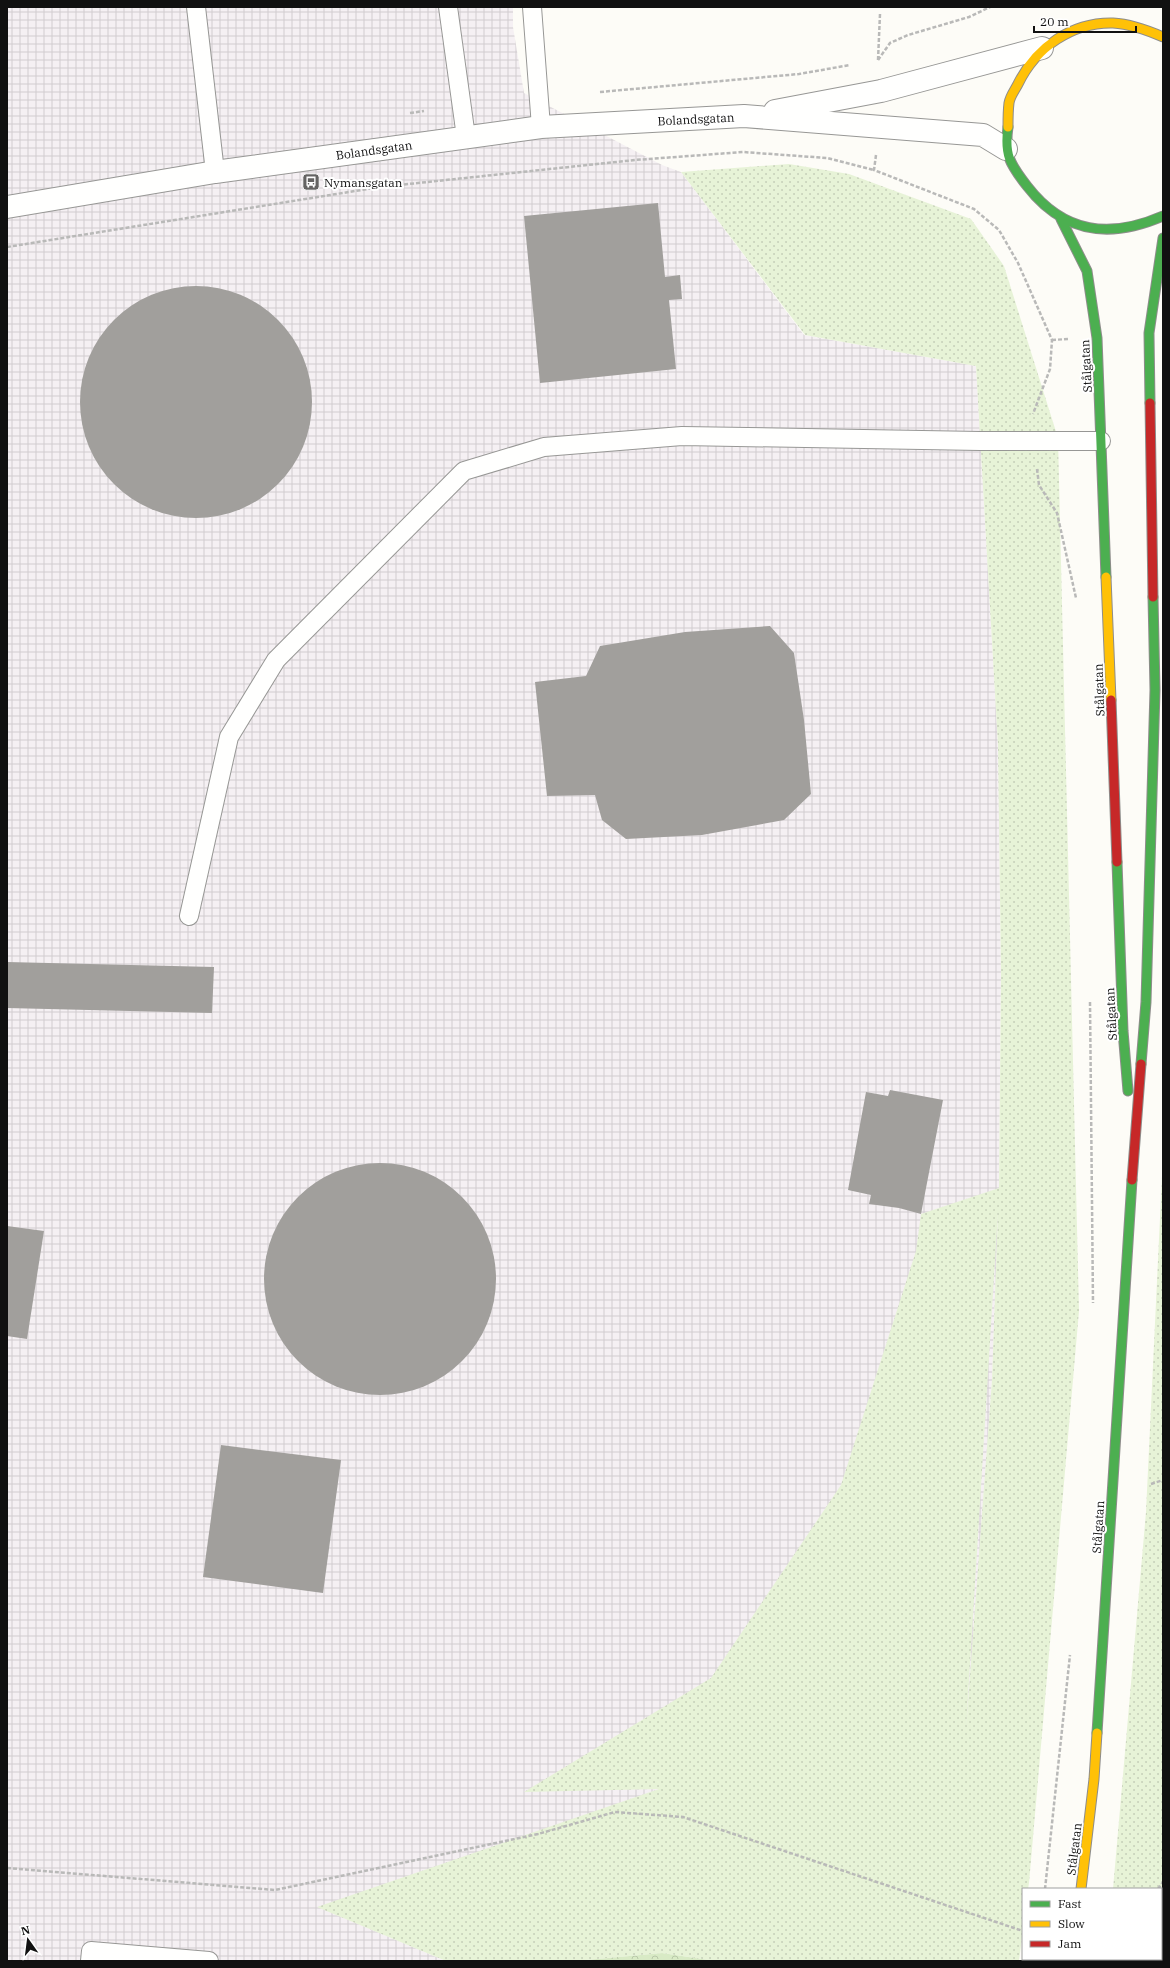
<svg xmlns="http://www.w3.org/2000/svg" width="1170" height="1968" viewBox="0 0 1170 1968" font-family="'IBM Plex Serif',serif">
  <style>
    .industrial { fill: url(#industrial-grid) }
    .grass { fill: url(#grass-dots); fill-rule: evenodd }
    .forest { fill: url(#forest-crowns) }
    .building { fill: #a19f9c }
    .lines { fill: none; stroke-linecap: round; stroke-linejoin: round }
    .lane-casing { stroke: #979795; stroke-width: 20 }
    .street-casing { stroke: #979795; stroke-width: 24 }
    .fast-casing { stroke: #8e8d8b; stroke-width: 11 }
    .slow-casing { stroke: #8e8d8b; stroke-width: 11 }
    .jam-casing { stroke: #8e8d8b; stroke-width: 11 }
    .path { stroke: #b9b9b8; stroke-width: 2.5; stroke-dasharray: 4 2; stroke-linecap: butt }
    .lane { stroke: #fffffe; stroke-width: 18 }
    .street { stroke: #fffffe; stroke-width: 22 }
    .fast { stroke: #4caf50; stroke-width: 9 }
    .slow { stroke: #ffc107; stroke-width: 9 }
    .jam { stroke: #c62828; stroke-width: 9 }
    .labels { text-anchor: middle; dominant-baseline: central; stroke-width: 4; stroke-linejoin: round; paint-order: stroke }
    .street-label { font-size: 12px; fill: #111; stroke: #fff }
    .poi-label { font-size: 12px; fill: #111; stroke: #fff; text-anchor: start }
  </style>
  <defs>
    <pattern id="industrial-grid" width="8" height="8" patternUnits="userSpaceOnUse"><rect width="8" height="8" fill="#f5f0f3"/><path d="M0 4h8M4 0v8" fill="none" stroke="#d1cdcf"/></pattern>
    <pattern id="grass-dots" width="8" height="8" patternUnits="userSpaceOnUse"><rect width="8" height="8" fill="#e7f3d7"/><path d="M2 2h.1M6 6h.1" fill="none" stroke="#c5cfb8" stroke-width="1.8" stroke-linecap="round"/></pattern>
    <pattern id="forest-crowns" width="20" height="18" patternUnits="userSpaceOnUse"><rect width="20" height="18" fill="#d8eac5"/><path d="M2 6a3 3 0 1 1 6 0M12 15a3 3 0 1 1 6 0" fill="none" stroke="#b8c8a8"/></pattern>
  </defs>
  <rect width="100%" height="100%" fill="#fdfcf7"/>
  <polygon class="industrial" points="7,7 513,7 513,27 524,93 662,165 681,172 804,335 976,366 998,745 1001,975 999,1188 992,1380 963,1780 318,1907 446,1961 7,1961"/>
  <g class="grass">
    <path d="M789 164 849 174 971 219 1004 266 1058 438 1079 1311 1029 1883 1028 1889H1023V1930L1019 1961H715L662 1953 575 1961H446L317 1907 659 1789 524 1792 711 1678 841 1485 916 1251 921 1214 999 1188 1001 975 998 745 976 366 805 335 681 172ZM998 1212 992 1380 966 1729Z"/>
    <polygon points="1163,1155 1163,1961 1107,1961 1107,1959 1161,1959 1161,1889 1113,1889 1146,1512"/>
  </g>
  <polygon class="forest" points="662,1953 715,1961 575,1961"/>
  <g class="building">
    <polygon points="658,203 665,277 680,275 682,299 669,300 676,369 540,383 524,216"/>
    <circle cx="196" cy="402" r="116"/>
    <polygon points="770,626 794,653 804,720 811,794 784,820 702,835 626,839 602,820 595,795 547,796 535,682 586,676 600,646 685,632"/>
    <polygon points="7,962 214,967 212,1013 7,1008"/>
    <polygon points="890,1090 943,1100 921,1214 899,1208 869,1204 871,1195 848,1190 866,1092 888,1096"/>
    <circle cx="380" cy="1279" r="116"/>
    <polygon points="7,1226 44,1231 27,1339 7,1336"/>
    <polygon points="221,1445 341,1460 323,1593 203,1577"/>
  </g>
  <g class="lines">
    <defs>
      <g id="lane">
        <polyline points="196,7 215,172"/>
        <polyline points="448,7 466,137"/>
        <polyline points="532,7 541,127"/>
        <polyline points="189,916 229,737 276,660 464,471 544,447 682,436 980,441 1101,441"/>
        <polyline points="90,1961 91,1951 209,1961"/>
      </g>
      <g id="street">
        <polyline points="775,111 881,91 1042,48"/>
        <polyline points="7,207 215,172 541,127 744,116 983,135 1006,149"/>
      </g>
      <g id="fast">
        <path d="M1008 127C1004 155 1010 164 1027 186 1064 234 1110 239 1163 216"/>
        <polyline points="1061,219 1087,271 1097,338 1106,577"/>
        <polyline points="1150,403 1149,333 1163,238"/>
        <polyline points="1117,862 1123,1031 1128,1091"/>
        <polyline points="1141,1064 1146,1002 1155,690 1153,597"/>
        <polyline points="1097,1733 1132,1180"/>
        <polyline points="1070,1961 1071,1959"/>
      </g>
      <g id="slow">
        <path d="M1008 127C1008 119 1008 111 1009 103 1010 96 1015 90 1018 84 1036 47 1072 22 1113 23 1131 24 1147 30 1163 37"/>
        <polyline points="1106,577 1111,700"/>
        <polyline points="1081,1889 1094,1779 1097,1733"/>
      </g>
      <g id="jam">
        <polyline points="1150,403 1153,597"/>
        <polyline points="1111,700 1117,862"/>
        <polyline points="1132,1180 1141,1064"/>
      </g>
    </defs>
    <use href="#lane" class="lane-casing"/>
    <use href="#street" class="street-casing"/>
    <use href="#fast" class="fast-casing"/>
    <use href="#slow" class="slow-casing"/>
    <use href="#jam" class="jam-casing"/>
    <g class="path">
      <polyline points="878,60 890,43 908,35 969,17 990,7"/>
      <polyline points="878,60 880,14"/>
      <polyline points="600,92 799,74 850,65"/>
      <polyline points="410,113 424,111"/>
      <polyline points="876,155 874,170 974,209 999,230 1018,263 1052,340 1050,369 1033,414"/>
      <polyline points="7,247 380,187 635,160 743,152 827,158 874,170"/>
      <polyline points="1052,340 1068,339"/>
      <polyline points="1037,469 1039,485 1057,513 1076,598"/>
      <polyline points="1090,1002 1093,1303"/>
      <polyline points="1151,1484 1163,1480"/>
      <polyline points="7,1868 275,1890 538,1834 615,1812 683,1817 1023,1931"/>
      <polyline points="1045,1889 1070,1655"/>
      <polyline points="1158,1889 1163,1882"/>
      <polyline points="1161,1910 1163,1910"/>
      <polyline points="1036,1961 1036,1959"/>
    </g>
    <use href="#lane" class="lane"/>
    <use href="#street" class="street"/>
    <use href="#fast" class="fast"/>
    <use href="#slow" class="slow"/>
    <use href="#jam" class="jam"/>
  </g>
  <defs>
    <symbol id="bus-square" viewBox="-11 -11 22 22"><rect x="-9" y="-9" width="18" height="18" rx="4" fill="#646362" stroke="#fff"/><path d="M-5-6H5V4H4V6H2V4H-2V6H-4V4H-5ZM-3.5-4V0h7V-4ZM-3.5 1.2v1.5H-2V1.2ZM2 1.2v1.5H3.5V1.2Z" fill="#fff"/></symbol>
  </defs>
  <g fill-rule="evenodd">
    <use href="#bus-square" x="301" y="172" width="20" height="20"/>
  </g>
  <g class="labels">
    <g class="street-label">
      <text transform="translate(696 119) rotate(-3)">Bolandsgatan</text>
      <text transform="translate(374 150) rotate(-8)">Bolandsgatan</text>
      <text transform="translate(1086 366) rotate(-93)">Stålgatan</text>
      <text transform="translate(1099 690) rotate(-92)">Stålgatan</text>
      <text transform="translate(1111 1014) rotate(-93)">Stålgatan</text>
      <text transform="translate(1098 1527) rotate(-86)">Stålgatan</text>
      <text transform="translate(1074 1849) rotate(-83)">Stålgatan</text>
    </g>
    <g class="poi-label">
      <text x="324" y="182">Nymansgatan</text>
    </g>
  </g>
  <rect width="1170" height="1968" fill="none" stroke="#111111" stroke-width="16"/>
  <rect x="1022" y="1888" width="140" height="72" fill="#ffffff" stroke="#a0a0a0"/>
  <rect x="1030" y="1901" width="20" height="6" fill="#4caf50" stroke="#a0a0a0"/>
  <text x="1058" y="1908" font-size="12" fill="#111111">Fast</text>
  <rect x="1030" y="1921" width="20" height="6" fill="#ffc107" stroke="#a0a0a0"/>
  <text x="1058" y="1928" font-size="12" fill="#111111">Slow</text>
  <rect x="1030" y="1941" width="20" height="6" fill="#c62828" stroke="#a0a0a0"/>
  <text x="1058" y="1948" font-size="12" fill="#111111">Jam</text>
  <g transform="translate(28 1940) rotate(346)" stroke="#ffffff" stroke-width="3" paint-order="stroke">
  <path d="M0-3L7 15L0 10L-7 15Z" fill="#111111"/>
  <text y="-6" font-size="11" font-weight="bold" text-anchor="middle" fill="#111111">N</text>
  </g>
  <path d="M1034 26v6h102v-6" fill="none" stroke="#111111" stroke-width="2"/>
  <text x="1040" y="26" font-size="12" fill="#111111" stroke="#ffffff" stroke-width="3" paint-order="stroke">20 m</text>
</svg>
